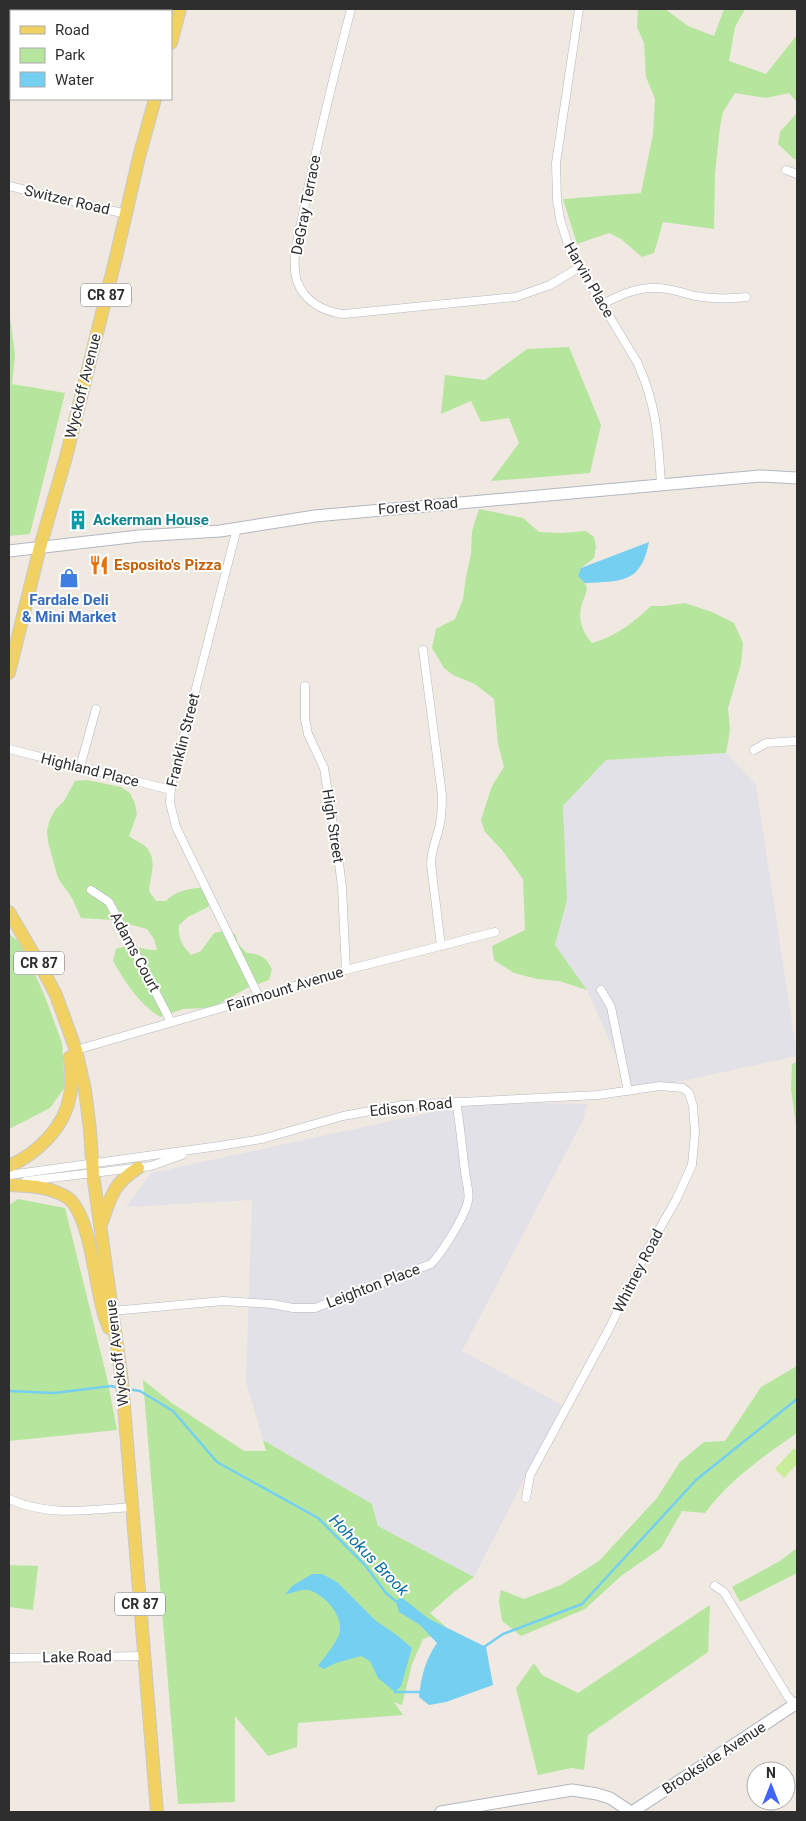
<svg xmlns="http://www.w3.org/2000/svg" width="806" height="1821" viewBox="0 0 806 1821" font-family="Roboto,sans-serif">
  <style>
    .industrial { fill: #e3e1e8 }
    .green { fill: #b6e59e }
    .pitch { fill: #c9ec9a }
    .water { fill: #75cff0 }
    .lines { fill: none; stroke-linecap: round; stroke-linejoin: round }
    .stream { stroke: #75cff0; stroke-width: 2.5 }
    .street-casing { stroke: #b4b7c1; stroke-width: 9 }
    .secondary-casing { stroke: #b4b7c1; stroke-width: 13 }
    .primary-casing { stroke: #c9c9c9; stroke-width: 14 }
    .street { stroke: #fff; stroke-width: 8 }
    .secondary { stroke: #fff; stroke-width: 11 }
    .primary { stroke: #f2d163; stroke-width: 12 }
    .labels { text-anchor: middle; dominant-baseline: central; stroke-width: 4; stroke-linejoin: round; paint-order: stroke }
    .shield { fill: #fff; stroke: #6d6d6d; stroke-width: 1 }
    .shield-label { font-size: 14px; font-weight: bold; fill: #2e2e2e }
    .street-label { font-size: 15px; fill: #2e2e2e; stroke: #fff }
    .culture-label { font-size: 15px; font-weight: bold; fill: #0d838f; stroke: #fff; text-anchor: start }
    .food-label { font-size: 15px; font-weight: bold; fill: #c56008; stroke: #fff; text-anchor: start }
    .shop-label { font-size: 15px; font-weight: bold; fill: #366cbe; stroke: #fff }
    .water-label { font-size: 16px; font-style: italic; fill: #0d6fa3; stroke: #fff }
  </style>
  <rect width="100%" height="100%" fill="#efe9e1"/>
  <g class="industrial">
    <polygon points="726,753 756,785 797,1056 632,1092 587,990 555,945 567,900 563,806 606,760"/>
    <polygon points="536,1103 588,1104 582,1122 462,1351 562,1405 474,1577 378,1526 372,1504 263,1440 246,1382 252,1200 126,1207 151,1173 433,1112 445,1105"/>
  </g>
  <g class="green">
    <polygon points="81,9 120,9 118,11 80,11"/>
    <polygon points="638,9 665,9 688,26 714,36 724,9 745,9 735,27 729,61 766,74 797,35 797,102 789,93 766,98 735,93 723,112 720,127 715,173 714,229 663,222 654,253 642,257 621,239 609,233 577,244 563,199 641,193 653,134 655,99 646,77 644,43 637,27"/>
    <polygon points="797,113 797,159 794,159 778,144 780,132"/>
    <polygon points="9,309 15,355 12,384 65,393 30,534 9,536"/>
    <polygon points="569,347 601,425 590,473 491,481 519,443 509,418 481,422 471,401 441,414 445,375 485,380 527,349"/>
    <path d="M479 509 523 518 539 532 562 533 586 531 594 537 596 547 594 558 581 568 578 576C581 579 584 581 586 585 588 591 585 595 583 601 577 616 581 631 592 643 615 637 634 622 651 606H663L685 603 712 612 734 623 743 643 741 664 728 708 730 730 726 753 606 760 563 806 567 900 555 945 587 990 559 981 537 979 514 973 494 960 492 946 525 930 523 879 502 850 485 832 481 820 492 786 504 767 498 744 494 699 475 684 453 675 444 668 432 648 436 629 455 619 463 599 466 577 471 554 472 531Z"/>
    <path d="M87 780 121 787 130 793 135 804 137 814 129 836C134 840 142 843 146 847 158 859 150 877 149 891L156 901H166C178 889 190 889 206 887L214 896 208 907 188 917 179 925C178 939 182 945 191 955L201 951 214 933 224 931 235 934 239 945 247 953C260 954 266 957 272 969L269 980 247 988 217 1005 206 1008 183 1009 160 1017C139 1004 125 982 113 961L116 949C133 942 140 950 157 950L154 939 147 929 113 920 81 918 72 898 58 878 48 842 47 831 50 819 56 809 64 801 75 781Z"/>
    <polygon points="9,934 20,942 44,994 62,1043 65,1087 50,1108 9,1129"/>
    <polygon points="797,1062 797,1132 791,1089 792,1064"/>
    <polygon points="18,1199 65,1208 107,1378 117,1430 9,1441 9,1205"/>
    <path d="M797 1366V1433C764 1456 729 1480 705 1513L682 1511 661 1548 621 1576 585 1609 521 1636 502 1621 499 1601 501 1590 524 1599 561 1585 599 1561 657 1498 680 1462 704 1442 725 1441 761 1387Z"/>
    <polygon points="143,1380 172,1403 244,1451 266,1451 263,1440 372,1504 378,1526 474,1577 454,1592 430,1613 446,1627 432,1636 423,1639 412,1664 402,1705 394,1702 403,1715 298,1723 297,1747 268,1756 235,1716 235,1802 178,1804"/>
    <polygon points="797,1548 797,1573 740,1602 732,1587 780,1561"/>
    <polygon points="9,1565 38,1566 33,1610 9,1607"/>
    <polygon points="710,1605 708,1652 588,1735 584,1770 571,1768 538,1775 516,1688 534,1663 542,1675 578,1693"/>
  </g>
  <polygon class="pitch" points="794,1448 797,1451 797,1464 784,1478 775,1469"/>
  <g class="water">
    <path d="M649 542C641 584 621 581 585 583L578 576 581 568Z"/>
    <path d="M312 1574H322L337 1582 375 1620 398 1636 412 1648 401 1686 395 1692 378 1678 370 1661 361 1656 336 1663 324 1669 318 1666C324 1657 339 1641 340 1630 342 1614 323 1593 308 1590 301 1589 292 1593 285 1595L292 1586Z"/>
    <path d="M401 1597 429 1619 486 1647 493 1685 446 1702 429 1705 419 1697C421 1678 425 1660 437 1643L420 1625 399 1612 396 1601Z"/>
  </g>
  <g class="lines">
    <g class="stream">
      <polyline points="127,1389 140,1391 173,1411 217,1462 318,1518 365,1565 386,1593 397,1602"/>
      <polyline points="9,1391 54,1393 111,1386 119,1388"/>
      <polyline points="484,1647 503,1634 582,1604 696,1480 797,1399"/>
      <polyline points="395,1692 419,1692"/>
    </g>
    <defs>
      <g id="street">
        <path d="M351 9C334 75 317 142 304 209 300 231 290 259 297 281 304 301 323 312 344 314L516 297 550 285 580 267"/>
        <path d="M579 9 556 163 557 200 560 219 570 251 637 362C657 405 658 438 661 484"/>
        <polyline points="786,170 797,174"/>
        <polyline points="9,186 126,214"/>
        <path d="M602 304C617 297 632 289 650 288 666 287 680 292 695 296 712 299 729 299 746 297"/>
        <polyline points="237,528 171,786 170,803 176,827 259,997"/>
        <path d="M423 650 442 795C442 807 442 820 438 832 435 843 431 852 431 864L441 946"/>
        <polyline points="305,686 305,719 308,734 324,768 338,856 342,887 346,970"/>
        <polyline points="9,749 171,790"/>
        <polyline points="754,750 766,743 797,741"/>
        <polyline points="80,767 96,709"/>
        <polyline points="91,890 109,902 171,1022"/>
        <polyline points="601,990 611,1007 628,1091"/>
        <polyline points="76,1050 259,997 346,970 495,932"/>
        <polyline points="9,1175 219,1146 262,1139 343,1116 403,1105 598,1095 660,1086 683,1088 689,1093 693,1106 695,1132 692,1165 676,1200 647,1251 610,1327 530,1475 526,1498"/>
        <polyline points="26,1181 151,1166 182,1155"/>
        <path d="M112 1311 223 1301 272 1304 293 1308H315L431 1264C442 1253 465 1216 468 1201 470 1193 467 1186 466 1178 462 1153 461 1127 456 1102"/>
        <path d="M9 1499C48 1517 90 1510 131 1507"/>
        <polyline points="715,1586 724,1592 788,1697 797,1707"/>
        <polyline points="9,1658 145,1656"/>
      </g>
      <g id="secondary">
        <polyline points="9,551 139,536 220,531 315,516 760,476 797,478"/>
        <polyline points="441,1812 572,1790 597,1794 610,1798 631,1812"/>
        <polyline points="632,1812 797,1703"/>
      </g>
      <g id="primary">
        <polyline points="171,43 180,9"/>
        <polyline points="9,673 40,547 66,457 116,257 139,157 155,99"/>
        <polyline points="9,912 44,972 56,995 76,1050 85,1090 90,1130 93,1174 122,1381 157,1812"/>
        <path d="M9 1166C37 1154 65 1127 70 1095 73 1083 71 1070 70 1057"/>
        <path d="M9 1185C29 1186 50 1186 68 1198 90 1215 95 1283 103 1310 104 1316 107 1322 109 1328"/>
        <path d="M102 1222C111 1196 113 1184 138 1168"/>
      </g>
    </defs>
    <use href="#street" class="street-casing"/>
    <use href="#secondary" class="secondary-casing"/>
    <use href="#primary" class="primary-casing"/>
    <use href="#street" class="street"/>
    <use href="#secondary" class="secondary"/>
    <use href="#primary" class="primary"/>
  </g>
  <defs>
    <symbol id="building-bare" viewBox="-9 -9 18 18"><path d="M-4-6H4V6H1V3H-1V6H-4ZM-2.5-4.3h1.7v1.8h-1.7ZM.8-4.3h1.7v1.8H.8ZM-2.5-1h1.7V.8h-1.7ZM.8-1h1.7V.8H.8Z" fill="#0f9aa8" stroke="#fff" stroke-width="2.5" paint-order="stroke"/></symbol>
    <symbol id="restaurant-bare" viewBox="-9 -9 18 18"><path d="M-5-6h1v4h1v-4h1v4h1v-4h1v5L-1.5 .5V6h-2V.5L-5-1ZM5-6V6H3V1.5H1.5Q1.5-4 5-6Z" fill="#e8710a" stroke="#fff" stroke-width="2.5" paint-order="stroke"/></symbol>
    <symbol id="shop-bare" viewBox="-9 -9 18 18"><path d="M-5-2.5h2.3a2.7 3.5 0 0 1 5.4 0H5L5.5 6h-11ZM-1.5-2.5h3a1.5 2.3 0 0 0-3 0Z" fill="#3f7fe0" stroke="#fff" stroke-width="2.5" paint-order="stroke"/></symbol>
  </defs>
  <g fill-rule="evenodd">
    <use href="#building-bare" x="64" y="506" width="28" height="28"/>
    <use href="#restaurant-bare" x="85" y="551" width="28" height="28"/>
    <use href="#shop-bare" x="55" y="564" width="28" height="28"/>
  </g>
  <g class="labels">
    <g class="shield">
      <rect x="81" y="283.5" width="50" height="23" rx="4"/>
      <rect x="14" y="951.5" width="50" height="23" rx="4"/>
      <rect x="115" y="1592.5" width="50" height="23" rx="4"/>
    </g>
    <g class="shield-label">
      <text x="106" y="295">CR 87</text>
      <text x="39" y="963">CR 87</text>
      <text x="140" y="1604">CR 87</text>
    </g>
    <g class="street-label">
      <text transform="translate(67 200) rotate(13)">Switzer Road</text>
      <text transform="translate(306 205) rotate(-79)">DeGray Terrace</text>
      <text transform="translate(589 280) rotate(60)">Harvin Place</text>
      <text transform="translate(83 386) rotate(-76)">Wyckoff Avenue</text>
      <text transform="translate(418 506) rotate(-5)">Forest Road</text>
      <text transform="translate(183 740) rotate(-76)">Franklin Street</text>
      <text transform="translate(90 770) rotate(14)">Highland Place</text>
      <text transform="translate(333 826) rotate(81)">High Street</text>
      <text transform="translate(135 952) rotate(62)">Adams Court</text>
      <text transform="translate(285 989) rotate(-17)">Fairmount Avenue</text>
      <text transform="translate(411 1107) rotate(-6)">Edison Road</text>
      <text transform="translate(638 1271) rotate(-63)">Whitney Road</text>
      <text transform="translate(373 1286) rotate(-21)">Leighton Place</text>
      <text transform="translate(117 1353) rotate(-97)">Wyckoff Avenue</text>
      <text transform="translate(77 1657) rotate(-1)">Lake Road</text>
      <text transform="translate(714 1758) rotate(-33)">Brookside Avenue</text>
    </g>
    <g class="culture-label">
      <text x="93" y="520">Ackerman House</text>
    </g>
    <g class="food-label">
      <text x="114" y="565">Esposito's Pizza</text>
    </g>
    <g class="shop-label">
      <text x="69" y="600">Fardale Deli<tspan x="69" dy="17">&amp; Mini Market</tspan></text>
    </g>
    <g class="water-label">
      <text transform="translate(369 1555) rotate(46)">Hohokus Brook</text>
    </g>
  </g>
  <rect width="806" height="1821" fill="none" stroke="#2e2e2e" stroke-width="20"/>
  <rect x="10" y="10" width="162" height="90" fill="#ffffff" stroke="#ababab"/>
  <rect x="20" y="26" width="25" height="8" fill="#f2d163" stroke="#ababab"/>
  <text x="55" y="35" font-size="15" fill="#2e2e2e">Road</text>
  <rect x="20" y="48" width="25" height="15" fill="#b6e59e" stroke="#ababab"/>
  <text x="55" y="60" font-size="15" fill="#2e2e2e">Park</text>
  <rect x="20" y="72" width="25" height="15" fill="#75cff0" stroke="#ababab"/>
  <text x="55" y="85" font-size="15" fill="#2e2e2e">Water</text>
  <g transform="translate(771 1786)"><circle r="24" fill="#ffffff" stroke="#ababab"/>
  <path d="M0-4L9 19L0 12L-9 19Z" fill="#4264fb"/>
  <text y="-8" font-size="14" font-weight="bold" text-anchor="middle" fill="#2e2e2e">N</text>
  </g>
</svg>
